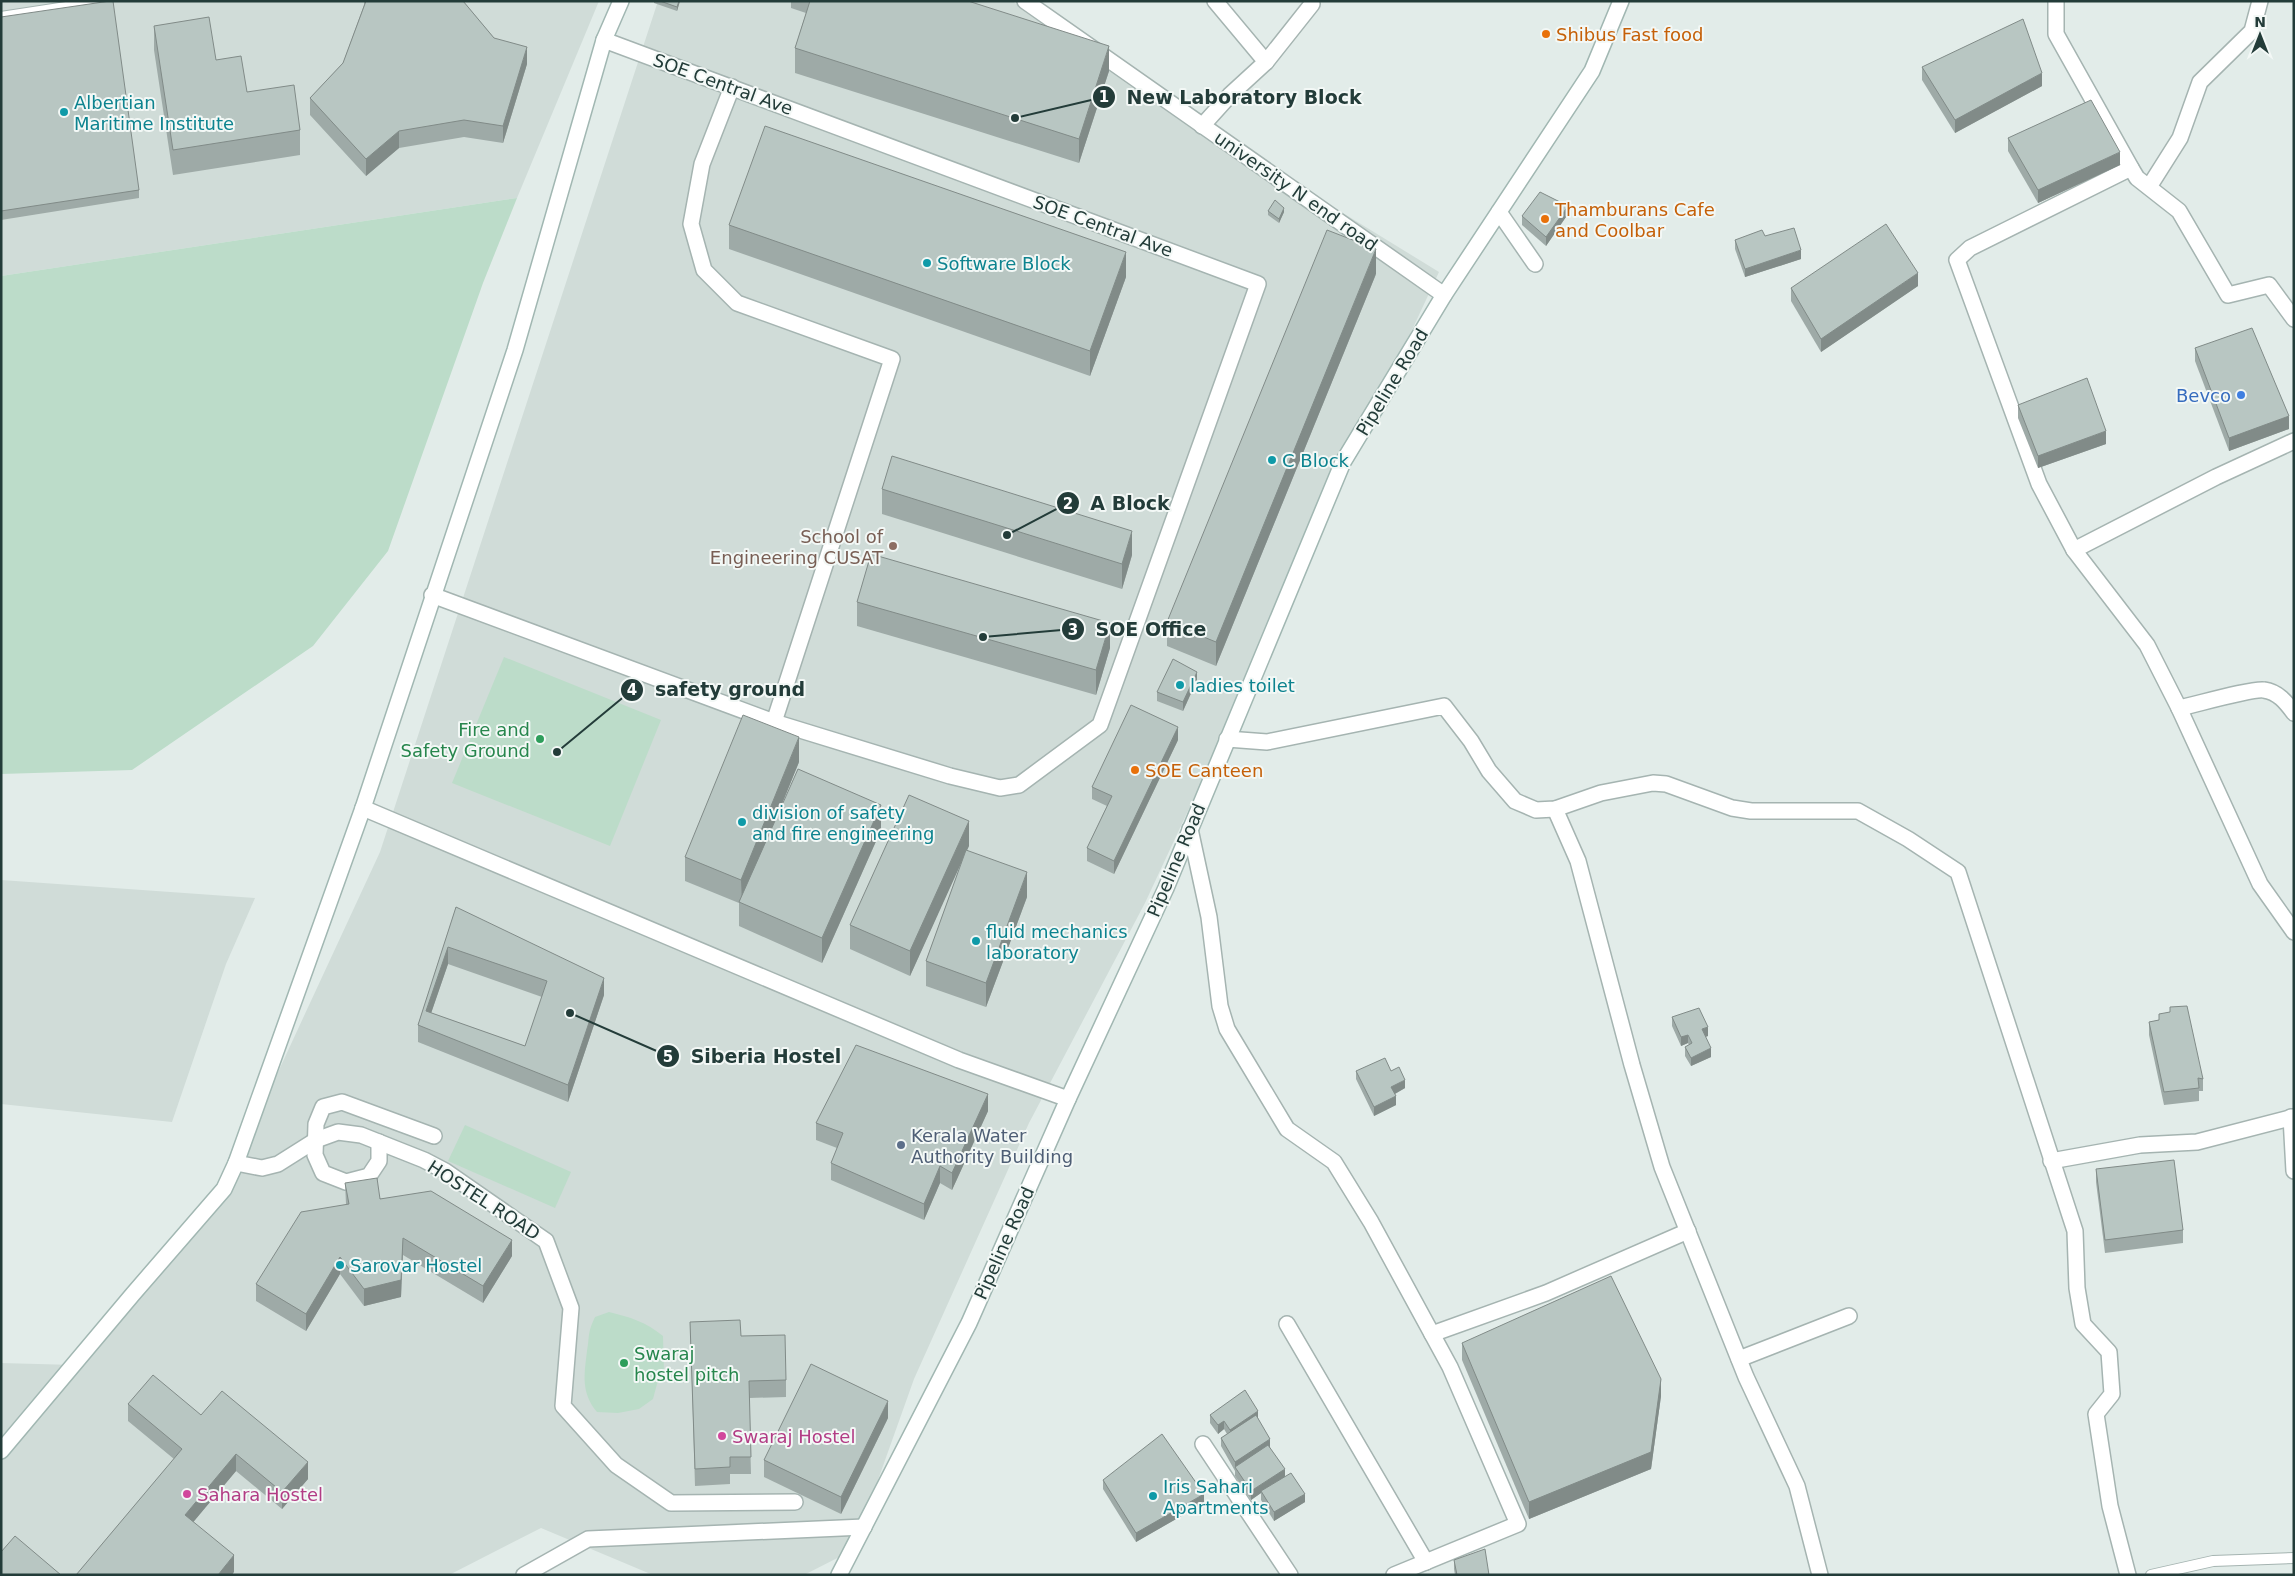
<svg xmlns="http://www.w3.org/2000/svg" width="2295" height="1576" viewBox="0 0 2295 1576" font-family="'DejaVu Sans',sans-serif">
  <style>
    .built { fill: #d0dcd8 }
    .green { fill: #bcdcc9 }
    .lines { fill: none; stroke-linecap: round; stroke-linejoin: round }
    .lane-casing { stroke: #a5b4b1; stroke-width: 12 }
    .street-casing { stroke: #a5b4b1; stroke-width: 18 }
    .secondary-casing { stroke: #a1b7b2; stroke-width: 18 }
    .lane { stroke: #fff; stroke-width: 10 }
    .street { stroke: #fff; stroke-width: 15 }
    .secondary { stroke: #fff; stroke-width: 15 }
    .wall { fill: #9eaaa7; fill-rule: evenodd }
    .shaded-wall { fill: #818b88 }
    .building { fill: #b8c6c2; stroke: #818b88; fill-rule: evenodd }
    .food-dot { fill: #e8710a; stroke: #f3f8f6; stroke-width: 2 }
    .culture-dot { fill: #0f9aa8; stroke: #f3f8f6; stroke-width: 2 }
    .shop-dot { fill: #3f7fe0; stroke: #f3f8f6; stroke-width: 2 }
    .education-dot { fill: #8d6e63; stroke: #f3f8f6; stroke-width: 2 }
    .leisure-dot { fill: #2e9e5b; stroke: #f3f8f6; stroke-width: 2 }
    .service-dot { fill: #5c6f8a; stroke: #f3f8f6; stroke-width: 2 }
    .hotel-dot { fill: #d1479c; stroke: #f3f8f6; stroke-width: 2 }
    .labels { text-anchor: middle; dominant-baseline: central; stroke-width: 4; stroke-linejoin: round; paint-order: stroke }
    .food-label { font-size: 18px; fill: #c56008; stroke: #f3f8f6; text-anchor: start }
    .street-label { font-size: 18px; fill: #233c39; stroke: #f3f8f6 }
    .culture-label { font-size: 18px; fill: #0d838f; stroke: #f3f8f6; text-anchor: start }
    .shop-label { font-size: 18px; fill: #366cbe; stroke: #f3f8f6; text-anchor: end }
    .education-label { font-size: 18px; fill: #785e54; stroke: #f3f8f6; text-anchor: end }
    .leisure-label { font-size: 18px; fill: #27864d; stroke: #f3f8f6; text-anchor: end }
    .service-label { font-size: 18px; fill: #4e5e75; stroke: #f3f8f6; text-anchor: start }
    .hotel-label { font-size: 18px; fill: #b23c85; stroke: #f3f8f6; text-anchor: start }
    .leader { fill: none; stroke: #233c39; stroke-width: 2 }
    .callout-dot { fill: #233c39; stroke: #f3f8f6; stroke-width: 2 }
    .mark-label { font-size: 15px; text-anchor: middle; font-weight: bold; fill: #fff }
    .callout-label { font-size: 19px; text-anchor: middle; font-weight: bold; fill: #233c39; stroke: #f3f8f6; stroke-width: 4; stroke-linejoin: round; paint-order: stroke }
  </style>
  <rect width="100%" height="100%" fill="#e2ece9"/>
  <g class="built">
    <polygon points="1,1 599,1 517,198 1,276"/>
    <polygon points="658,1 1012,1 1146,92 1439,272 1145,903 1029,1123 914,1379 853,1550 804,1575 653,1575 541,1528 449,1575 1,1575 1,1363 74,1365 228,1180 380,852"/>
    <polygon points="1,880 255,898 226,964 172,1122 1,1104"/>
  </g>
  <g class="green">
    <polygon points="517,198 483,283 388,551 313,646 132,770 1,774 1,276"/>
    <polygon points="504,657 661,720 610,846 452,783"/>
    <polygon points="465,1125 571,1172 555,1208 448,1161"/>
    <path d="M609 1312C630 1317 646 1322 663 1336L664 1373 657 1384 653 1399 639 1409 618 1413 597 1412C581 1393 584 1375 587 1351 590 1335 587 1334 595 1317Z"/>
  </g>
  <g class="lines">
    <defs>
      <g id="lane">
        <polyline points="1,17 105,1"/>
        <polyline points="2151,1575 2213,1561 2294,1558"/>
      </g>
      <g id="street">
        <polyline points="1025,1 1444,295"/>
        <polyline points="1215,1 1266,62"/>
        <polyline points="2056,1 2056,34 2131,168 2137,178 2179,211 2228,295 2269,285 2294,319"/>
        <polyline points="732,87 702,164 691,224 704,270 737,303 892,359 774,722"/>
        <polyline points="1202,126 1230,95 1266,62 1312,4"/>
        <path d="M2131 168 1970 248 1957 260 2039 484 2074 550 2147 645 2179 708C2194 705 2253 688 2264 690 2278 692 2286 702 2294 713"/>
        <polyline points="2149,187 2180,138 2200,82 2252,31 2260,1"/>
        <polyline points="1499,212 1535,264"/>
        <polyline points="2074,550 2216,477 2294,441"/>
        <polyline points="432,595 774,722 950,776 1000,788 1019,785 1100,725 1258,284 604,40"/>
        <polyline points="2179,708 2260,884 2294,932"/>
        <polyline points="1227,739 1267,742 1444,706 1471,741 1489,771 1515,801 1536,810 1555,809 1601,793 1653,783 1666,784 1732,808 1751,811 1858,811 1908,839 1958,872 2075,1231 2077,1288 2083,1324 2109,1352 2112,1394 2096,1414 2110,1506 2128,1575"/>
        <polyline points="363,808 959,1060 1068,1099"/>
        <polyline points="1555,809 1578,861 1632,1065 1662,1167 1746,1377 1797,1486 1820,1575"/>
        <polyline points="1190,829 1209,917 1220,1006 1227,1029 1287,1129 1334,1162 1371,1222 1450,1367 1518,1524 1394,1575"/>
        <polyline points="2291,1117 2294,1171"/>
        <polyline points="379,1142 379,1161 369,1176 346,1182 323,1173 315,1155 316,1124 323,1107 342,1102 434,1136"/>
        <polyline points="2051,1161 2140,1145 2197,1142 2294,1117"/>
        <polyline points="236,1163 262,1168 278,1164 316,1140 338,1132 361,1135 424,1160 445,1171 546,1241 571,1308 563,1406 616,1465 671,1503 795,1502"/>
        <polyline points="1287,1324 1426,1562"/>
        <polyline points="1432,1334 1546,1293 1688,1231"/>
        <polyline points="1739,1359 1849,1316"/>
        <polyline points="1203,1444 1290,1575"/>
        <polyline points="524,1575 588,1539 864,1527"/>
      </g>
      <g id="secondary">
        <polyline points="1,1451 133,1294 224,1189 236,1163 363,808 515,350 604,40 621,1"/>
        <polyline points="839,1575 969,1323 1068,1099 1166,888 1343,462 1444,295 1592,71 1621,1"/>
      </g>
    </defs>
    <use href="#lane" class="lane-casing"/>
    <use href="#street" class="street-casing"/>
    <use href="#secondary" class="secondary-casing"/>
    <use href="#lane" class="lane"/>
    <use href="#street" class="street"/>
    <use href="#secondary" class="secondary"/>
  </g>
  <g class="wall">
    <polygon points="364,1 463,1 494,38 527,64 503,143 464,137 399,148 366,176 310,115 310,98 343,63 364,5"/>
    <polygon points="654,1 680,1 677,11 654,3"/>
    <polygon points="791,1 968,1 1109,71 1079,163 795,73 795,48 806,13 791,8"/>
    <polygon points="1,17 139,190 139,198 1,220"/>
    <polygon points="154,26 216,60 247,92 300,130 300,155 173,175 154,50"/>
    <polygon points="1922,67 2042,86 1955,133 1922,80"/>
    <polygon points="2008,138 2120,165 2038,203 2008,151"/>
    <polygon points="1268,211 1284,212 1279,223 1268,215"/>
    <polygon points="1568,214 1546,246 1522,225 1522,216"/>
    <polygon points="729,225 1126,277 1090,376 729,249"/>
    <polygon points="1765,236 1801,259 1745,277 1735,249 1735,240"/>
    <polygon points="1376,274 1216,666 1167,646 1167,622"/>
    <polygon points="1918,286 1821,352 1791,301 1791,288"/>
    <polygon points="2195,348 2289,429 2229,451 2195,361"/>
    <polygon points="2018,405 2106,444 2038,468 2018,418"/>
    <polygon points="882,489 1132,555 1122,589 882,514"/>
    <polygon points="857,602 1110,648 1096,695 857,626"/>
    <polygon points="1197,680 1183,711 1157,701 1157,692"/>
    <polygon points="1178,740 1114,874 1087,861 1087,848 1107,806 1092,799 1092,787"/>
    <polygon points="799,762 778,813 881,830 822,963 739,926 739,903 685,881 685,857"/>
    <polygon points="969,846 966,851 1027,897 986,1007 926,986 926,961 965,853 910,976 850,949 850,925"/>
    <path d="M456 907 604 995 568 1102 418 1042V1025ZM448 964 542 997 525 1046 431 1013Z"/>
    <polygon points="2170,1007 2203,1079 2203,1091 2199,1091 2199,1101 2164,1105 2149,1035 2149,1022 2159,1020 2170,1013"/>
    <polygon points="1672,1017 1708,1036 1705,1037 1711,1057 1691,1066 1685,1056 1685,1047 1689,1045 1688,1043 1681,1046 1672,1026"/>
    <polygon points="1356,1071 1391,1071 1405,1088 1395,1094 1396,1105 1374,1116 1356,1079"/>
    <polygon points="988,1111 952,1190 940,1183 924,1220 831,1180 831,1163 837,1148 816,1140 816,1123"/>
    <polygon points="2096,1169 2183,1230 2183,1243 2105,1253 2096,1182"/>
    <polygon points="345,1183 512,1256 483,1303 403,1255 401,1297 364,1306 340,1274 306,1331 256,1301 256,1284 346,1204"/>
    <polygon points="690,1322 741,1336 786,1380 786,1397 749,1398 751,1474 730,1474 730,1484 695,1486"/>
    <polygon points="1462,1343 1661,1396 1651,1469 1529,1519 1462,1360"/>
    <polygon points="128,1404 201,1415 308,1479 282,1509 236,1471 193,1522 234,1572 76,1575 174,1459 128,1421"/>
    <polygon points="1210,1415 1258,1418 1270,1448 1285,1477 1305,1502 1274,1521 1261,1500 1261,1493 1251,1500 1235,1476 1235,1471 1221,1446 1221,1438 1227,1434 1224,1429 1218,1434 1210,1423"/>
    <polygon points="888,1418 841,1514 764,1477 764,1460"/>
    <polygon points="1103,1480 1204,1503 1136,1542 1103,1489"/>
    <polygon points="1454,1560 1489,1575 1455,1575 1454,1569"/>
  </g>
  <g class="shaded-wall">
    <polygon points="679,1 680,1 677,11 677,7"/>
    <polygon points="1109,46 1109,71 1079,163 1079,139"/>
    <polygon points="527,47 527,64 503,143 503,126"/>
    <polygon points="2042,73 2042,86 1955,133 1955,120"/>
    <polygon points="399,131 399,148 366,176 366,159"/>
    <polygon points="2120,152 2120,165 2038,203 2038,190"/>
    <polygon points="1568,206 1568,214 1546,246 1546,237"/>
    <polygon points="1284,208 1284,212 1279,223 1279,219"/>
    <polygon points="1376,249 1376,274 1216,666 1216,642"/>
    <polygon points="1801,250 1801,259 1745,277 1745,269"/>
    <polygon points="1126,252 1126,277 1090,376 1090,351"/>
    <polygon points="1918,273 1918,286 1821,352 1821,339"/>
    <polygon points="2289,416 2289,429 2229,451 2229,438"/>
    <polygon points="2106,431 2106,444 2038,468 2038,456"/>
    <polygon points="1132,531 1132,555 1122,589 1122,564"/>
    <polygon points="1110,623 1110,648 1096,695 1096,670"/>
    <polygon points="1197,672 1197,680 1183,711 1183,702"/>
    <polygon points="1178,727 1178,740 1114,874 1114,861"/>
    <polygon points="799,737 799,762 742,903 741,880"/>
    <polygon points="881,805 881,830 822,963 822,938"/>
    <polygon points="969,821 969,846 910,976 910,951"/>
    <polygon points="1027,872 1027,897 986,1007 986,983"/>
    <polygon points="448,947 448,964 426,1028 426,1011"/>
    <polygon points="604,978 604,995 568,1102 568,1085"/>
    <polygon points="1708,1027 1708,1036 1702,1038 1702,1029"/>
    <polygon points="1688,1035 1688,1043 1681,1046 1681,1037"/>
    <polygon points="1711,1048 1711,1057 1691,1066 1691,1058"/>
    <polygon points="1405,1080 1405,1088 1391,1096 1391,1087"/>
    <polygon points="988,1094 988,1111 952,1190 952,1173"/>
    <polygon points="1396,1096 1396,1105 1374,1116 1374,1107"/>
    <polygon points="940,1166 940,1183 924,1220 924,1204"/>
    <polygon points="403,1238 401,1297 364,1306 364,1289"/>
    <polygon points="512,1240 512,1256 483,1303 483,1286"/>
    <polygon points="340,1257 340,1274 306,1331 306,1314"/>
    <polygon points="1661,1379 1661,1396 1651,1469 1529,1519 1529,1502"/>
    <polygon points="888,1401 888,1418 841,1514 841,1497"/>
    <polygon points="1258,1411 1258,1420 1230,1438 1230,1430"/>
    <polygon points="1224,1421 1224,1429 1218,1434 1218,1425"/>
    <polygon points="1270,1439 1270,1448 1235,1467 1235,1462"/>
    <polygon points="236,1454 236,1471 185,1532 185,1515"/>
    <polygon points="308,1462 308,1479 282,1509 282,1492"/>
    <polygon points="1285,1469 1285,1477 1261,1491 1261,1493 1251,1500 1251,1491"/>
    <polygon points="1204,1494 1204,1503 1136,1542 1136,1533"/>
    <polygon points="1305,1494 1305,1502 1274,1521 1274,1512"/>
    <polygon points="234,1555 234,1572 232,1575 218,1575"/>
  </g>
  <g class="building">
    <polygon points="110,1 113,1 139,190 1,211 1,17"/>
    <polygon points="366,1 463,1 494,38 527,47 503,126 464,120 399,131 366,159 310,98 343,63"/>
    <polygon points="660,1 679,1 677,7"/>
    <polygon points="810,1 968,1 1109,46 1079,139 795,48"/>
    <polygon points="209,17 216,60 241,56 247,92 294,85 300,130 173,150 154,26"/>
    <polygon points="2023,19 2042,73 1955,120 1922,67"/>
    <polygon points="2091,100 2120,152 2038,190 2008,138"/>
    <polygon points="765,126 1126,252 1090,351 729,225"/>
    <polygon points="1540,192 1568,206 1546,237 1522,216"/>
    <polygon points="1275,200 1284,208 1279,219 1268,211"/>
    <polygon points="1886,224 1918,273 1821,339 1791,288"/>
    <polygon points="1794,228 1801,250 1745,269 1735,240 1762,230 1765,236"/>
    <polygon points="1327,230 1376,249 1216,642 1167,622"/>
    <polygon points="2252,328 2289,416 2229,438 2195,348"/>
    <polygon points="2087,378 2106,431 2038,456 2018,405"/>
    <polygon points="892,456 1132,531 1122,564 882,489"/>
    <polygon points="871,554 1110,623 1096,670 857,602"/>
    <polygon points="1173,659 1197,672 1183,702 1157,692"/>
    <polygon points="1131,705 1178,727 1114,861 1087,848 1112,796 1092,787"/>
    <polygon points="743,715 799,737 741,880 685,857"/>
    <polygon points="798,769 881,805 822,938 739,902"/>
    <polygon points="909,795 969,821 910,951 850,925"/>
    <polygon points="966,850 1027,872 986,983 926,961"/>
    <path d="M456 907 604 978 568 1085 418 1025ZM448 947 547 981 525 1046 426 1011Z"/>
    <polygon points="2187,1006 2203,1079 2198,1078 2199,1088 2164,1092 2149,1022 2159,1020 2159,1014 2170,1012 2170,1007"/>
    <polygon points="1699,1008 1708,1027 1702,1029 1711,1048 1691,1058 1685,1047 1692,1043 1688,1035 1681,1037 1672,1017"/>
    <polygon points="856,1045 988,1094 952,1173 940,1166 924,1204 831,1163 843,1133 816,1123"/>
    <polygon points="1385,1058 1391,1071 1399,1067 1405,1080 1391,1087 1396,1096 1374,1107 1356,1071"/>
    <polygon points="2174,1160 2183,1230 2105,1240 2096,1169"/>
    <polygon points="377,1178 380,1199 431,1191 512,1240 483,1286 403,1238 401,1280 364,1289 340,1257 306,1314 256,1284 301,1212 349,1204 345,1183"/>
    <polygon points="1611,1276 1661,1379 1651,1452 1529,1502 1462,1343"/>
    <polygon points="740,1320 741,1336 785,1335 786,1380 749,1381 751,1457 730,1457 730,1467 695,1469 690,1322"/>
    <polygon points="811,1364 888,1401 841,1497 764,1460"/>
    <polygon points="153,1375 201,1415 222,1391 308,1462 282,1492 236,1454 185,1515 234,1555 218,1575 76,1575 182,1449 128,1404"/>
    <polygon points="1245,1390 1258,1411 1230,1430 1224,1421 1218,1425 1210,1415"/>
    <polygon points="1256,1415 1270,1439 1235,1462 1221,1438"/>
    <polygon points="1162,1434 1204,1494 1136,1533 1103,1480"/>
    <polygon points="1268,1445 1285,1469 1251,1491 1235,1467"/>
    <polygon points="1291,1473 1305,1494 1274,1512 1261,1491"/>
    <polygon points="15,1536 61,1575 1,1575 1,1552"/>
    <polygon points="1485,1549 1489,1575 1457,1575 1454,1560"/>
  </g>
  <g class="food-dot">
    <circle cx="1546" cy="34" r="5"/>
    <circle cx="1545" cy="219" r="5"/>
    <circle cx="1135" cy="770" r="5"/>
  </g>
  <g class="culture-dot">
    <circle cx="64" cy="112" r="5"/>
    <circle cx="927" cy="263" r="5"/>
    <circle cx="1272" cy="460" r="5"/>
    <circle cx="1180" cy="685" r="5"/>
    <circle cx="742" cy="822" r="5"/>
    <circle cx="976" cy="941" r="5"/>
    <circle cx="340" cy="1265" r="5"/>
    <circle cx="1153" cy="1496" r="5"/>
  </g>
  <circle class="shop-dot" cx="2241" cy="395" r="5"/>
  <circle class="education-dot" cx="893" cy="546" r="5"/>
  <g class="leisure-dot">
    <circle cx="540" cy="739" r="5"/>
    <circle cx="624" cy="1363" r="5"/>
  </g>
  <circle class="service-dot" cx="901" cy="1145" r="5"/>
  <g class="hotel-dot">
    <circle cx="722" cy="1436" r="5"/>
    <circle cx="187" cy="1494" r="5"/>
  </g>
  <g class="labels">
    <g class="food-label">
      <text x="1556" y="34">Shibus Fast food</text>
      <text x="1555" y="209">Thamburans Cafe<tspan x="1555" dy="21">and Coolbar</tspan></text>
      <text x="1145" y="770">SOE Canteen</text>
    </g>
    <g class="street-label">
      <text transform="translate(723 84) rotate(20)">SOE Central Ave</text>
      <text transform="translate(1296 191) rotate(35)">university N end road</text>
      <text transform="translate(1103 226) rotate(20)">SOE Central Ave</text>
      <text transform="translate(1392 382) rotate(-59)">Pipeline Road</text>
      <text transform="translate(1176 860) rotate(-67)">Pipeline Road</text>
      <text transform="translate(484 1200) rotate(33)">HOSTEL ROAD</text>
      <text transform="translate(1004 1243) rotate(-66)">Pipeline Road</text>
    </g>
    <g class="culture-label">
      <text x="74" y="102">Albertian<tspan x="74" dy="21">Maritime Institute</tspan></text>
      <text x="937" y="263">Software Block</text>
      <text x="1282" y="460">C Block</text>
      <text x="1190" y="685">ladies toilet</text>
      <text x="752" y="812">division of safety<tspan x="752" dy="21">and fire engineering</tspan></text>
      <text x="986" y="931">fluid mechanics<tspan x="986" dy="21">laboratory</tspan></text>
      <text x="350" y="1265">Sarovar Hostel</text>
      <text x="1163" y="1486">Iris Sahari<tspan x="1163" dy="21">Apartments</tspan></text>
    </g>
    <g class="shop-label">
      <text x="2231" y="395">Bevco</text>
    </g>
    <g class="education-label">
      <text x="883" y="536">School of<tspan x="883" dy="21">Engineering CUSAT</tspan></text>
    </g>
    <g class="leisure-label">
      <text x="530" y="729">Fire and<tspan x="530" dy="21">Safety Ground</tspan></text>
      <text x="634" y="1353" text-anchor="start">Swaraj<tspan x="634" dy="21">hostel pitch</tspan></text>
    </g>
    <g class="service-label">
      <text x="911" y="1135">Kerala Water<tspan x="911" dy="21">Authority Building</tspan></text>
    </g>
    <g class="hotel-label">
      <text x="732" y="1436">Swaraj Hostel</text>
      <text x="197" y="1494">Sahara Hostel</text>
    </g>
  </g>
  <path class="leader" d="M1015 118L1104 97M1007 535L1068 503M983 637L1073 629M557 752L632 690M570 1013L668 1056"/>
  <g class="callout-dot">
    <circle cx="1015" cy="118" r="5"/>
    <circle cx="1007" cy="535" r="5"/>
    <circle cx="983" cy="637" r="5"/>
    <circle cx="557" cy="752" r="5"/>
    <circle cx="570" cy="1013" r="5"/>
    <circle cx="1104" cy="97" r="12"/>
    <circle cx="1068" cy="503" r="12"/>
    <circle cx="1073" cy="629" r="12"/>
    <circle cx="632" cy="690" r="12"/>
    <circle cx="668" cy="1056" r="12"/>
  </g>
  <g class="mark-label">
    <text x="1104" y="102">1</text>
    <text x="1068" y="509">2</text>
    <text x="1073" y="635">3</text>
    <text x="632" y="695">4</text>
    <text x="668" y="1062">5</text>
  </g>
  <g class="callout-label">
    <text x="1244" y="104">New Laboratory Block</text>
    <text x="1130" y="510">A Block</text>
    <text x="1151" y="636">SOE Office</text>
    <text x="730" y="696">safety ground</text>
    <text x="766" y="1063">Siberia Hostel</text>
  </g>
  <rect width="2295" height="1576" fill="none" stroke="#233c39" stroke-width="5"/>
  <g transform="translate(2260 35)" stroke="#f3f8f6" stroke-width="4" paint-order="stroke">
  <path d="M0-4L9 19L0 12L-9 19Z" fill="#233c39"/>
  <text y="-8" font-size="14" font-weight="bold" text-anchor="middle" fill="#233c39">N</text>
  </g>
</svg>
